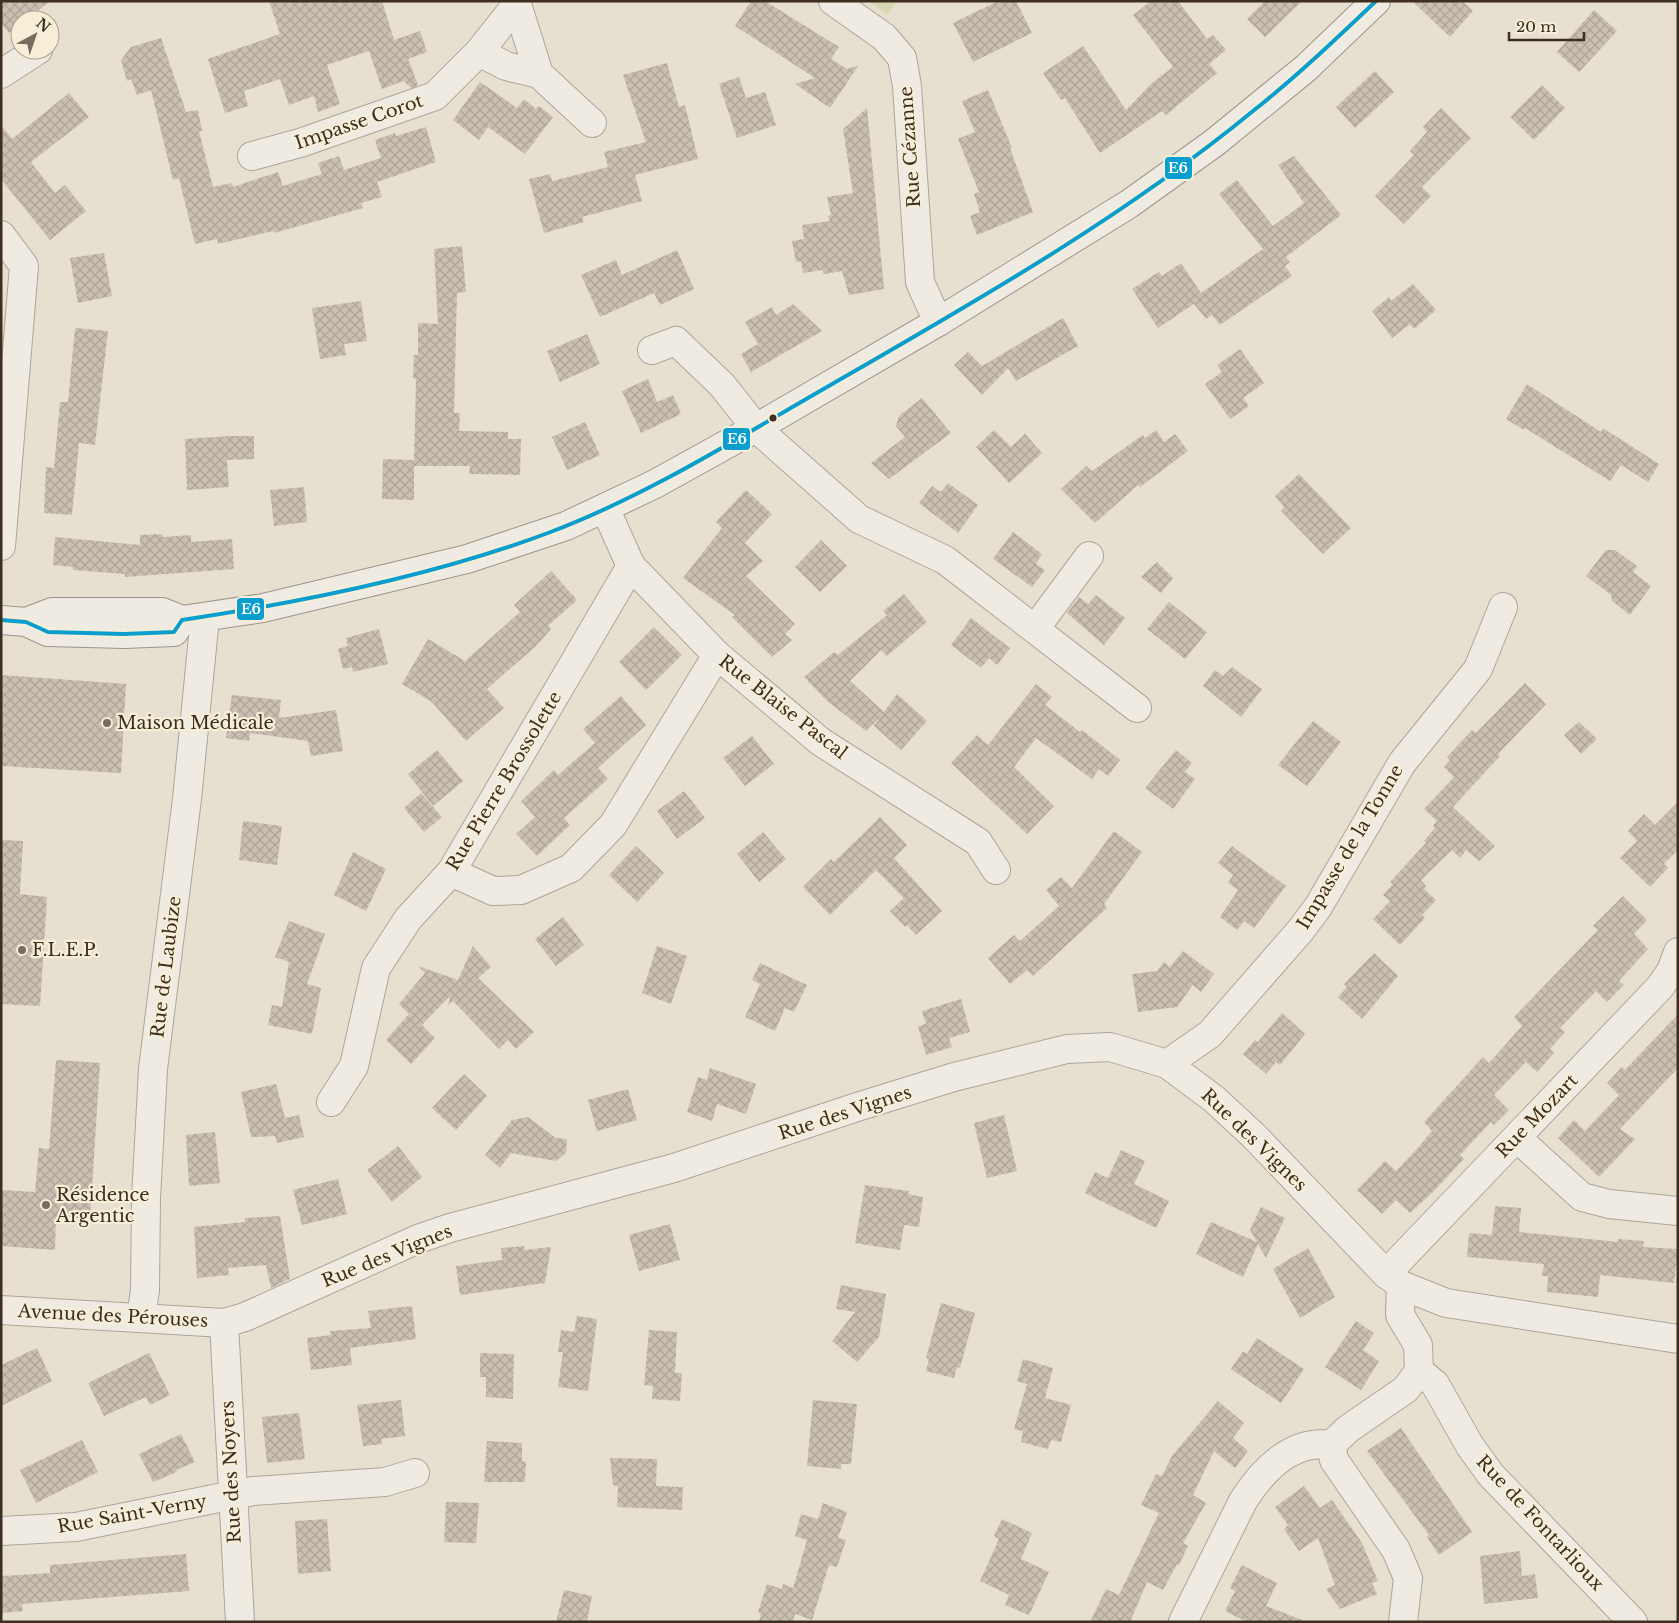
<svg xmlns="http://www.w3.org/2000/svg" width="1679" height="1623" viewBox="0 0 1679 1623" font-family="'Libre Baskerville',serif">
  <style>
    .park { fill: #d6d7b3 }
    .building { fill: url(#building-cross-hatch) }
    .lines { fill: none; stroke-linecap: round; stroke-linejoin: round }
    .street-casing { stroke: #ada599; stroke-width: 30 }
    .secondary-casing { stroke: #9c958a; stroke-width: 30 }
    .street { stroke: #efebe3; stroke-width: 28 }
    .secondary { stroke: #efebe3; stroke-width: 28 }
    .bus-1-casing { stroke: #f7eed8; stroke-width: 8 }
    .bus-1 { stroke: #099ecd; stroke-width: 4 }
    .bus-dot { fill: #3d2e20; stroke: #f7eed8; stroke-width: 2 }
    .poi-dot { fill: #786c5e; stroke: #f7eed8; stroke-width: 2 }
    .labels { text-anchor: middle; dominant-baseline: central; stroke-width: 4.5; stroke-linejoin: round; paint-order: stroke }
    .street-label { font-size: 18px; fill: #3d2e20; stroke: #f7eed8 }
    .poi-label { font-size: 18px; fill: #3d2e20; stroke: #f7eed8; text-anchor: start }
    .line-badge { stroke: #f7eed8; stroke-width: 2 }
    .badge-label { font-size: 14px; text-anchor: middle; font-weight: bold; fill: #fff }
  </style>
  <defs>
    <pattern id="building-cross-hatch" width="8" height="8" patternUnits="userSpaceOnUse" patternTransform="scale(1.25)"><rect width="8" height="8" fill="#cbbfb2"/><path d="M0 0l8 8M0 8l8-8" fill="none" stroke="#afa499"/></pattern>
  </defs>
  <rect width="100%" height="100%" fill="#e7e0d1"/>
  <polygon class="park" points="868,1 897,1 887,15"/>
  <g class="building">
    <polygon points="1,1 50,1 26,20 20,20 20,25 9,33 1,23"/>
    <polygon points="269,1 382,1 394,40 420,31 427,52 408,59 418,85 412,88 403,81 382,89 369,51 327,65 340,104 318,112 314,96 289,105 280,79 244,91 248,106 225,113 208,59 280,34"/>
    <polygon points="751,1 765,1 839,47 831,59 847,69 858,66 830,108 795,84 815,78 735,26"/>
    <polygon points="998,1 1016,1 1032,33 973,62 953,23"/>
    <polygon points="1151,1 1178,1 1207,39 1213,35 1226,50 1209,64 1217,73 1166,115 1162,111 1100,153 1065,98 1061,100 1043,73 1083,46 1126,110 1152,83 1173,67 1133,15"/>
    <polygon points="1265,1 1302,1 1265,37 1247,19"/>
    <polygon points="1412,1 1462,1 1473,11 1450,37"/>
    <polygon points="1594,10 1617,31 1579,72 1557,52"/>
    <polygon points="161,38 186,112 198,110 202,131 199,131 213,187 232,183 233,187 278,172 283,186 322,174 318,163 339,156 344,170 381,158 375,140 395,133 396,136 426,127 436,162 377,182 382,197 361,203 363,208 274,233 273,231 218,244 217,239 195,244 179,178 173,180 151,90 137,95 131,79 127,81 121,60 131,47"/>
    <polygon points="667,63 679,107 685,105 698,159 635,175 642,201 582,217 584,222 544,233 529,179 550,174 552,181 608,167 604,152 646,142 623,75"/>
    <polygon points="1375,71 1394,92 1355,128 1336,107"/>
    <polygon points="739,77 746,98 765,92 776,125 737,138 719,84"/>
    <polygon points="480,82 517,108 524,99 536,109 539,106 553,117 525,154 488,127 479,140 453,120"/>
    <polygon points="1542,85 1565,108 1534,140 1510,117"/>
    <polygon points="988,90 1012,148 1010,148 1033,212 977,235 970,216 980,212 974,194 979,192 958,139 975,132 962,101"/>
    <polygon points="69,93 89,117 31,162 55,193 65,185 86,211 50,240 1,179 1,125 12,139"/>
    <polygon points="867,108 884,289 849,295 842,271 824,274 822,270 803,273 801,261 796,262 792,241 804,239 802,225 830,221 828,216 831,215 827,197 853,193 843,129"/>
    <polygon points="1441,108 1471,138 1422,187 1431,196 1404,224 1375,196 1414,155 1410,151 1427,132 1423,127"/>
    <polygon points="1294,156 1341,215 1286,257 1290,262 1285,266 1292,276 1220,325 1212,315 1206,319 1194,304 1158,328 1132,289 1159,272 1162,276 1181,263 1201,293 1263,249 1219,194 1237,180 1273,226 1304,203 1278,165"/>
    <polygon points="462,246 466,292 457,293 454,413 460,413 459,431 508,432 508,439 521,439 520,475 469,474 470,466 414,466 414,500 382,499 383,459 414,460 416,379 413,378 414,355 418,355 418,323 438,324 434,249"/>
    <polygon points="677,250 694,289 660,305 654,293 600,317 581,275 616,260 622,275"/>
    <polygon points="104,253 112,296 78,303 70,258"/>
    <polygon points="1413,284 1436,310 1414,329 1410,324 1392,338 1372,311 1389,297 1391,301"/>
    <polygon points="361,301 367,341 344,344 346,355 320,359 312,308"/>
    <polygon points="793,304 822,331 751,372 741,354 758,344 745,322 772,307 776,315"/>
    <polygon points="1063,318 1078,346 1016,381 1008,368 982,395 954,365 968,352 982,366"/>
    <polygon points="75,328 108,331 95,445 79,443 72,515 44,513 46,467 54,468 60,402 68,402"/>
    <polygon points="587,334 600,364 560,382 547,351"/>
    <polygon points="1240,349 1264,383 1243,398 1249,406 1230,419 1205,384 1222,372 1217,365"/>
    <polygon points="648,379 657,402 673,395 681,414 641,433 622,391"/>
    <polygon points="1527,384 1601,432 1603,428 1659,464 1648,482 1621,465 1610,481 1525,428 1524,430 1506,419"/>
    <polygon points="922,398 951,433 889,479 871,463 905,437 896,426 899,416"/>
    <polygon points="585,422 600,455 567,470 552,437"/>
    <polygon points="994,430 1011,447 1025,434 1042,453 1009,483 976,447"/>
    <polygon points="1156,430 1164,442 1175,434 1188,451 1140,487 1138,485 1095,523 1061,489 1086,466 1092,471 1143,435 1145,438"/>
    <polygon points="230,436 254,436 254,459 227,460 229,487 187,490 185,439"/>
    <polygon points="1299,474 1351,528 1323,554 1281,511 1284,507 1275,496"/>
    <polygon points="948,483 978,505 958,533 919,503 932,486 941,492"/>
    <polygon points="304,487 307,522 274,526 270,490"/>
    <polygon points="746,490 772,514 745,543 763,561 746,576 795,624 785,634 792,640 772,657 732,617 735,615 683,578 722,528 716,522"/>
    <polygon points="1013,532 1042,554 1036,564 1045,570 1032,587 993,559"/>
    <polygon points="162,534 163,537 191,535 191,542 232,539 234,569 125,577 125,574 73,570 73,567 53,565 55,537 140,545 140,535"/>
    <polygon points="821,540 847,566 820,592 795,567"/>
    <polygon points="1606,550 1615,550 1637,566 1633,572 1651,586 1630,615 1612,601 1611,595 1586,576"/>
    <polygon points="1157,562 1173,578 1161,593 1141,577"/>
    <polygon points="551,571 577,600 548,626 551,629 536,646 487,689 504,708 466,741 432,702 402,684 428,639 465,661 520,612 514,605"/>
    <polygon points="904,594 927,622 887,656 881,650 850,681 884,712 897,694 927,721 901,750 874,726 880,718 866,731 827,701 804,677 834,652 838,655 887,615 883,611"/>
    <polygon points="1096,595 1125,618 1104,645 1067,613 1079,597 1088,604"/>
    <polygon points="1169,602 1207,632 1185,659 1147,629"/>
    <polygon points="971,618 1010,648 997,665 989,658 981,668 951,645"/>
    <polygon points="654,627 682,655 646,690 619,662"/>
    <polygon points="379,629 388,664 353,672 352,667 343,669 338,649 348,646 346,638"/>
    <polygon points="1232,667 1262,689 1241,717 1203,686 1215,670 1223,676"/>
    <polygon points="1,675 126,684 121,773 1,766"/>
    <polygon points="1525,683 1546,704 1498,754 1500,756 1453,807 1495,846 1479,861 1466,850 1460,858 1452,850 1421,880 1426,886 1424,889 1436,900 1422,915 1425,918 1400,945 1373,919 1390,901 1383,895 1393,884 1390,882 1426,843 1424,841 1435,828 1433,826 1437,821 1424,809 1454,777 1444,767 1450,760 1447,757 1472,730 1476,733"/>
    <polygon points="1036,684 1052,697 1045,705 1080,732 1082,730 1120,760 1108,776 1099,769 1092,779 1036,738 1014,767 1054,806 1027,834 951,763 977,735 988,745"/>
    <polygon points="232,695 281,700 279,718 336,710 343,751 311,756 308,741 250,733 249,741 226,738"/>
    <polygon points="621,696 646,725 598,768 608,779 564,818 570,825 537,856 516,834 535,817 521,801 554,770 558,775 595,743 583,729"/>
    <polygon points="1313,721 1341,742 1307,786 1278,765"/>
    <polygon points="1579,722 1597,739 1581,754 1564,735"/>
    <polygon points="752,736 774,764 745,786 723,758"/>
    <polygon points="437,750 463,781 433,806 408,774"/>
    <polygon points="1176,750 1192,763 1185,772 1195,779 1173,809 1145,788"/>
    <polygon points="684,791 705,818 677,839 657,811"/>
    <polygon points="421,793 442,817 424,832 404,808"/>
    <polygon points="1678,802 1678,850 1664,864 1668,868 1650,887 1620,858 1637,841 1628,831 1644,814 1655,825"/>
    <polygon points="880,817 907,845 894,858 942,911 916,935 907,925 905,927 890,911 904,898 876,870 830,915 803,887 831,859 834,862"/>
    <polygon points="243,821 282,826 277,865 239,860"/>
    <polygon points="1114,831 1142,852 1104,904 1107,908 1033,976 1027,970 1010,984 988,958 1014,935 1020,941 1059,906 1046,890 1061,877 1072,888"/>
    <polygon points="763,832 786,859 759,882 737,854"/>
    <polygon points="1,840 23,841 20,894 47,897 40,1006 1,1004"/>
    <polygon points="636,846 664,873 637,902 609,875"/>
    <polygon points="1232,846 1286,886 1254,928 1244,921 1237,930 1220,917 1238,890 1228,883 1233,875 1218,863"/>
    <polygon points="353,852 386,869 366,911 334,895"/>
    <polygon points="1623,896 1647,920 1634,934 1648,949 1619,981 1624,985 1607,1002 1596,991 1560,1028 1565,1032 1550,1049 1554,1053 1537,1072 1526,1062 1494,1095 1509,1110 1494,1125 1491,1122 1460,1155 1464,1159 1433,1192 1410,1213 1396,1200 1382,1214 1357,1190 1385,1161 1396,1171 1416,1150 1432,1131 1424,1122 1483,1057 1489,1063 1522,1026 1514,1017 1598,930 1593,926"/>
    <polygon points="563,917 584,945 556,966 535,939"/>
    <polygon points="289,921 325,934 307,984 321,988 312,1034 268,1025 272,1005 282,1007 289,962 275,957"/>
    <polygon points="473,946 491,967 478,978 534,1032 516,1049 508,1040 499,1049 453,1001 447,1006 450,999 449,997 422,1025 435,1038 411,1064 386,1040 409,1014 399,1004 425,973 418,966 458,980"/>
    <polygon points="657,946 687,956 671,1004 642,993"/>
    <polygon points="1183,951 1214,974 1201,992 1193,985 1177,1007 1138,1012 1132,974 1157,971 1164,962 1170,967"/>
    <polygon points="1374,953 1398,976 1362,1019 1338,997 1347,987 1344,984"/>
    <polygon points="760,963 807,985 794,1012 785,1008 775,1031 745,1017 760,984 752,980"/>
    <polygon points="961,999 970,1032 949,1038 952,1047 926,1055 918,1026 926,1024 922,1011"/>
    <polygon points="1282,1013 1305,1034 1280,1065 1276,1062 1266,1074 1243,1054 1255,1040 1258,1042"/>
    <polygon points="1678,1014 1678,1068 1620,1129 1635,1139 1599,1177 1558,1138 1574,1120 1585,1131 1619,1095 1607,1083 1622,1067 1625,1070"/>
    <polygon points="56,1060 100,1063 90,1219 56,1217 55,1250 1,1246 1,1190 35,1192 39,1148 49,1149"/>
    <polygon points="710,1068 756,1084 746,1114 717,1104 712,1121 687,1112 698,1077 707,1080"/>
    <polygon points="464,1074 487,1096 456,1130 432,1108"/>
    <polygon points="276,1084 285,1118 299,1115 304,1137 277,1143 275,1136 251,1137 241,1092"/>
    <polygon points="628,1089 637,1120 597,1131 588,1100"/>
    <polygon points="1004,1115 1017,1171 987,1178 974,1123"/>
    <polygon points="528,1117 556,1138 567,1139 566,1153 556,1161 511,1153 500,1168 485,1155 512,1120"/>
    <polygon points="215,1132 220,1183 189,1186 186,1135"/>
    <polygon points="398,1146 422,1177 392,1202 367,1170"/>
    <polygon points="1121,1150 1145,1161 1134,1184 1169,1201 1156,1228 1085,1193 1095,1172 1108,1178"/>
    <polygon points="338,1179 347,1214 302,1225 293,1190"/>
    <polygon points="865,1185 909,1191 908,1194 923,1197 919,1227 904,1225 900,1250 855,1243"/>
    <polygon points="1495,1206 1521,1208 1519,1232 1618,1242 1618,1239 1644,1241 1643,1247 1678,1249 1674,1283 1600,1275 1598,1297 1547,1292 1548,1276 1542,1276 1544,1264 1467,1257 1469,1233 1492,1235"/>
    <polygon points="1261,1207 1285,1218 1266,1258 1258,1244 1243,1277 1196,1254 1211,1222 1257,1242 1250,1230"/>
    <polygon points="280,1216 290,1279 271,1288 266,1265 228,1268 229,1275 197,1278 194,1227 245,1222 245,1218"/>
    <polygon points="670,1224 680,1260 639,1271 629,1235"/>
    <polygon points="524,1246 525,1250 551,1247 545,1283 460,1295 456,1266 502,1260 501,1248"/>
    <polygon points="1308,1248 1335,1297 1300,1318 1273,1269"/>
    <polygon points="841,1285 886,1294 879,1337 857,1362 832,1341 855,1312 836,1309"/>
    <polygon points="941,1303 975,1313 960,1368 957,1367 954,1378 926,1371 929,1359 926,1358"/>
    <polygon points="412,1306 416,1339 350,1348 352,1365 311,1370 307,1338 331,1335 330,1331 371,1328 368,1311"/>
    <polygon points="577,1316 597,1319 588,1391 558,1387 563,1352 558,1352 561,1330 574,1332"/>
    <polygon points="1356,1321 1374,1333 1363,1350 1379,1361 1361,1390 1325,1367"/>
    <polygon points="649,1330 677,1332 675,1373 682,1373 680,1401 652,1399 653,1386 644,1385"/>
    <polygon points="1257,1338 1304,1369 1281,1403 1231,1369 1243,1351 1247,1354"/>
    <polygon points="37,1348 52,1381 1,1406 1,1365"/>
    <polygon points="149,1353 170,1395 150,1405 146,1397 104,1416 88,1383"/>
    <polygon points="480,1353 514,1354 513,1399 486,1397 486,1377 480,1377"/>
    <polygon points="1023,1359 1053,1368 1045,1398 1071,1405 1061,1442 1051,1440 1048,1449 1021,1442 1023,1431 1014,1429 1027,1384 1017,1381"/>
    <polygon points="401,1400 405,1436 381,1439 382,1444 363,1446 357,1405"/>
    <polygon points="813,1400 857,1404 851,1464 841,1464 841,1469 807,1466"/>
    <polygon points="1218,1401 1244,1423 1233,1438 1248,1451 1235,1468 1214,1451 1193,1495 1206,1503 1183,1543 1188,1546 1179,1565 1177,1564 1163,1590 1147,1582 1130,1622 1090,1622 1106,1589 1119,1595 1159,1513 1141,1505 1156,1474 1162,1476 1172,1456"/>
    <polygon points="299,1413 305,1459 267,1463 262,1417"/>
    <polygon points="1401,1428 1472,1532 1439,1555 1427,1537 1429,1535 1367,1451"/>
    <polygon points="181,1434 195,1462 176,1470 177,1472 153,1482 139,1454"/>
    <polygon points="82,1440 98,1472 36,1503 20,1470"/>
    <polygon points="487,1441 522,1443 522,1461 526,1462 525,1482 484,1482"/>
    <polygon points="610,1458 657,1459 656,1486 683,1487 682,1510 617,1507 618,1486 613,1485"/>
    <polygon points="1304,1486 1320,1508 1332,1500 1362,1543 1378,1581 1372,1583 1377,1594 1340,1609 1326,1589 1335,1585 1318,1538 1299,1551 1284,1529 1288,1525 1275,1507"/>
    <polygon points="446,1502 479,1503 476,1543 444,1542"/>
    <polygon points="823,1503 847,1512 838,1538 846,1540 837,1567 829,1565 812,1620 795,1614 793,1622 759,1622 761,1613 758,1612 767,1584 782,1589 783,1584 793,1588 807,1540 795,1536 801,1514 818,1519"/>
    <polygon points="327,1519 331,1571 298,1574 295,1521"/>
    <polygon points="1002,1519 1032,1533 1021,1559 1049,1572 1029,1615 1005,1605 1009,1595 980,1581 999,1539 994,1536"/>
    <polygon points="1520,1551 1522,1576 1535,1574 1538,1598 1484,1604 1480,1556"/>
    <polygon points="186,1554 189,1591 22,1604 23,1611 1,1613 1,1576 50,1573 50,1565"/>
    <polygon points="1242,1565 1277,1583 1266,1606 1302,1620 1302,1622 1247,1622 1225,1611 1235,1591 1230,1588"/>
    <polygon points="564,1590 592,1596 587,1622 556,1622"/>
  </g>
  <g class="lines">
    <defs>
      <g id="street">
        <polyline points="516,1 539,74 592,123"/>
        <polyline points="833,1 884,37 902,58 907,86 920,282 938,322"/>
        <polyline points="479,52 506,66 539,74"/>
        <polyline points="1,74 38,50"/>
        <polyline points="252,156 300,143 435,96 479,52 517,4"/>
        <polyline points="1,235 24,266 1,546"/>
        <polyline points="652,350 676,341 722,385 756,428 859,519 945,560 1137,708"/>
        <polyline points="605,508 631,566 717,655 821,742 978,842 996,870"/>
        <polyline points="1035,629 1089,556"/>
        <polyline points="451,872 493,891 521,890 571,868 613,825 717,655"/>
        <polyline points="1167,1064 1210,1034 1300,931 1318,907 1402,763 1478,669 1503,607"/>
        <polyline points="331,1102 354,1066 376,968 408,919 451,872 631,566"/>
        <polyline points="1517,1138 1582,1197 1609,1204 1678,1211"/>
        <polyline points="1386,1274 1660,987 1671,971 1678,952"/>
        <polyline points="1401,1285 1400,1315 1418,1345 1419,1371"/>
        <polyline points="1,1310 224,1323 245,1317 418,1239 450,1228 674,1168 857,1107 954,1077 1067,1049 1110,1047 1167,1064 1214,1099 1254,1136 1386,1274 1401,1285 1446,1303 1678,1339"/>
        <polyline points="141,1318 145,1290 146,1198 153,1069 187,799 205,617"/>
        <polyline points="224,1323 240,1622"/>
        <polyline points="1419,1371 1435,1384 1470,1446 1491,1475 1633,1622"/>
        <polyline points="1,1531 76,1527 253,1491 385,1482 415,1473"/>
        <path d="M1183 1622 1243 1501C1262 1471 1292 1439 1331 1445"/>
        <polyline points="1403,1622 1408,1578 1396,1550 1334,1460 1331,1445 1348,1429 1406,1389 1419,1371"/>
      </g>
      <g id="secondary">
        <polyline points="1,620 26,622 48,632 124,634 174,632 182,620"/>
        <polyline points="26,622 52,612 162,612 182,620 263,608 467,559 566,526 655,484 756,428 938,322 1129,204 1214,143 1306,68 1376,1"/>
      </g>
    </defs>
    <use href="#street" class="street-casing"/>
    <use href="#secondary" class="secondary-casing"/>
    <use href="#street" class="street"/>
    <use href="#secondary" class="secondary"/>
    <defs>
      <path id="bus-1" d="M1 620 26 622 48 632 124 634 174 632 182 620C304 602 433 576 548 533 649 495 741 436 834 383 978 300 1124 217 1253 111 1296 77 1336 39 1376 1"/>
    </defs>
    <use href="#bus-1" class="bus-1-casing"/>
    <use href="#bus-1" class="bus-1"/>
  </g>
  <circle class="bus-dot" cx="773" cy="418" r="4.5"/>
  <g class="poi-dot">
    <circle cx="107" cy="723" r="5"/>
    <circle cx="22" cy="950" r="5"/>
    <circle cx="46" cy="1205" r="5"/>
  </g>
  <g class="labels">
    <g class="street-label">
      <text transform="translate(359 122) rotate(-19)">Impasse Corot</text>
      <text transform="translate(910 147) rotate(-94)">Rue Cézanne</text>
      <text transform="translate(783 707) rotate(38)">Rue Blaise Pascal</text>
      <text transform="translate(504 781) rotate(-59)">Rue Pierre Brossolette</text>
      <text transform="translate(1350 847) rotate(-59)">Impasse de la Tonne</text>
      <text transform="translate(166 967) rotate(-83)">Rue de Laubize</text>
      <text transform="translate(845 1113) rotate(-18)">Rue des Vignes</text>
      <text transform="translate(1537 1116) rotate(-46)">Rue Mozart</text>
      <text transform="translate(1254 1140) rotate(44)">Rue des Vignes</text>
      <text transform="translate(387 1256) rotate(-22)">Rue des Vignes</text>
      <text transform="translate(113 1316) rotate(3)">Avenue des Pérouses</text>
      <text transform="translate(231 1472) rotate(-93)">Rue des Noyers</text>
      <text transform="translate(132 1514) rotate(-10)">Rue Saint-Verny</text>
      <text transform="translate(1540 1523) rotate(47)">Rue de Fontarlioux</text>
    </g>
    <g class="poi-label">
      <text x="117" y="723">Maison Médicale</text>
      <text x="32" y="950">F.L.E.P.</text>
      <text x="56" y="1195">Résidence<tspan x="56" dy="21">Argentic</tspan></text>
    </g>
  </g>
  <g class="line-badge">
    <rect x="1164" y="156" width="29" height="24" rx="5" fill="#099ecd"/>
    <rect x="722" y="427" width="29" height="24" rx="5" fill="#099ecd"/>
    <rect x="236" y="597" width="29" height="24" rx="5" fill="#099ecd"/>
  </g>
  <g class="badge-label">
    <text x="1178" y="173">E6</text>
    <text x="737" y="444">E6</text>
    <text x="251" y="614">E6</text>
  </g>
  <rect width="1679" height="1623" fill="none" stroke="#3d2e20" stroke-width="5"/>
  <g transform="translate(35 35) rotate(40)"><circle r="24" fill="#f7eed8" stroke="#ada18e"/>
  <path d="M0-4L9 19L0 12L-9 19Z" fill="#786c5e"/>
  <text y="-8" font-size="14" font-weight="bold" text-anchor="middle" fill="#3d2e20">N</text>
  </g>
  <path d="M1509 32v8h75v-8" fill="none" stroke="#3d2e20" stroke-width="2.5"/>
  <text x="1516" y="32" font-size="15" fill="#3d2e20" stroke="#f7eed8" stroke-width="4" paint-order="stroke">20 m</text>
</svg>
